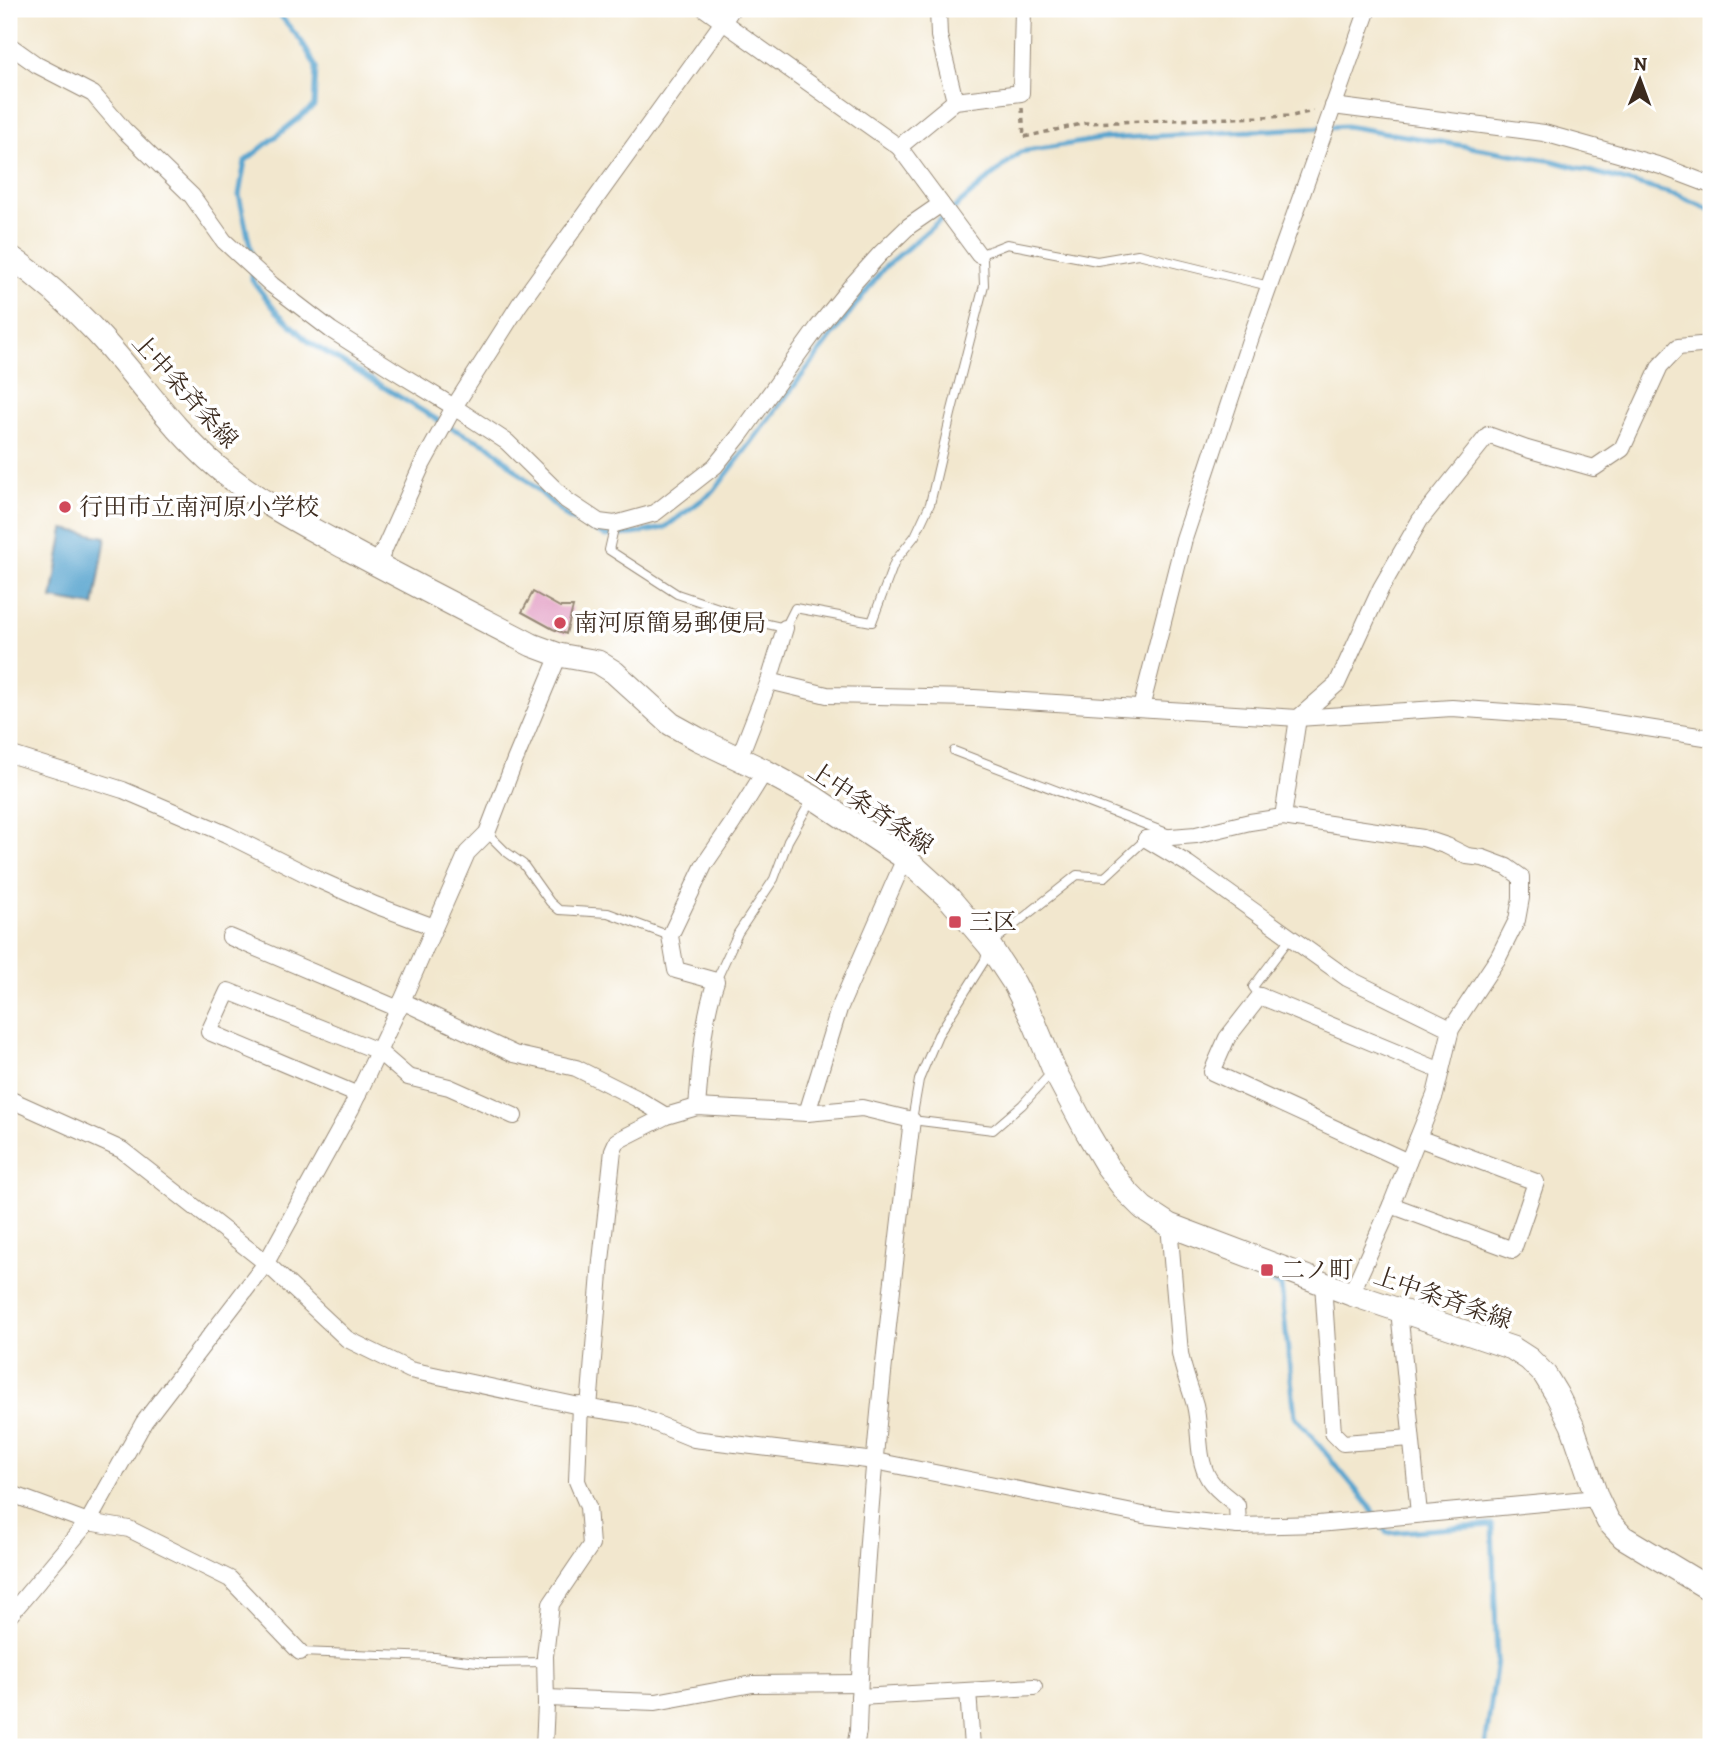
<svg xmlns="http://www.w3.org/2000/svg" width="1720" height="1756" viewBox="0 0 1720 1756" font-family="Alegreya,'Noto Serif JP',serif">
  <style>
    .water { fill: #54a3ce; stroke: #486676; stroke-width: 2 }
    .lines { fill: none; stroke-linecap: round; stroke-linejoin: round }
    .stream { stroke: #54a3ce; stroke-width: 5 }
    .building { fill: #e4a3c7 }
    .service-casing { stroke: #968876; stroke-width: 10 }
    .minor-casing { stroke: #968876; stroke-width: 18 }
    .secondary-casing { stroke: #968876; stroke-width: 25 }
    .path { stroke: #968876; stroke-width: 3.5; stroke-dasharray: 5 5; stroke-linecap: butt }
    .service { stroke: #fff; stroke-width: 8 }
    .minor { stroke: #fff; stroke-width: 16 }
    .secondary { stroke: #fff; stroke-width: 23 }
    .poi-dot { fill: #d1495b; stroke: #fff; stroke-width: 2.5 }
    .labels { text-anchor: middle; dominant-baseline: central; stroke-width: 7; stroke-linejoin: round; paint-order: stroke }
    .street-label { font-size: 24px; fill: #3b2a1e; stroke: #fff }
    .poi-label { font-size: 24px; fill: #3b2a1e; stroke: #fff; text-anchor: start }
  </style>
  <rect width="100%" height="100%" fill="#fff"/>
  <filter id="ink" filterUnits="userSpaceOnUse"><feTurbulence type="fractalNoise" baseFrequency=".0143" numOctaves="2"/><feDisplacementMap in="SourceGraphic" scale="14" xChannelSelector="R" yChannelSelector="G"/><feConvolveMatrix kernelMatrix="1 2 1 2 8 2 1 2 1" color-interpolation-filters="sRGB"/></filter>
  <filter id="wash" filterUnits="userSpaceOnUse"><feTurbulence type="fractalNoise" baseFrequency=".00686" numOctaves="4" result="noise"/><feDisplacementMap in="SourceGraphic" scale="28" xChannelSelector="R" yChannelSelector="G"/><feGaussianBlur stdDeviation="1.57" result="paint"/><feColorMatrix in="noise" values="0 0 0 0 0 0 0 0 0 0 0 0 0 0 0 0 0 1.4 0 .05"/><feComposite in="paint" operator="in"/></filter>
  <g filter="url(#wash)">
    <rect width="100%" height="100%" fill="#f2e7ce"/>
    <polygon class="water" points="64,529 106,537 94,606 52,599"/>
    <g class="lines">
      <g class="stream">
        <polyline points="251,262 251,250 239,195 245,161 314,106 316,67 302,42 275,9"/>
        <polyline points="252,272 252,280 276,311 309,342 449,427 490,446 567,517 605,536 633,534 664,528 714,491 884,268 1020,152 1101,139 1346,126 1553,161 1677,195 1711,210"/>
        <polyline points="1124,1208 1156,1236 1281,1286 1295,1416 1367,1503 1387,1533 1492,1525 1497,1660 1485,1747"/>
      </g>
    </g>
    <g id="blocks">
      <polygon class="building" points="533,592 560,607 573,607 566,634 553,629 522,612"/>
    </g>
  </g>
  <g filter="url(#ink)">
    <use href="#blocks" fill-opacity="0" stroke="#968876" stroke-width="2"/>
    <g class="lines">
      <defs>
        <g id="service">
          <polyline points="615,524 609,550 677,594 763,623 785,628 795,608 872,622 895,561 915,536 930,504 951,414 984,285 983,260 979,255 1007,244 1097,261 1138,254 1269,286"/>
          <polyline points="954,751 1167,833"/>
          <polyline points="487,833 505,851 523,864 550,902 559,910 608,913 670,936"/>
          <polyline points="716,981 738,933 774,879 788,841 812,799"/>
          <polyline points="1260,996 1253,987 1290,938"/>
          <polyline points="1053,1071 1022,1105 993,1130 912,1120 919,1080 938,1035 985,960 989,945 1077,875 1105,877 1146,839"/>
          <polyline points="300,1652 435,1657 486,1663 545,1662"/>
        </g>
        <g id="minor">
          <polyline points="705,9 723,22 732,9"/>
          <polyline points="938,9 939,36 955,101"/>
          <polyline points="9,45 37,65 93,94 124,130 192,196 224,241 272,285 331,330 392,369 454,407 507,442 566,500 599,522 615,524 655,513 715,466 740,435 818,327 852,285 880,254 909,226 941,204"/>
          <polyline points="1333,106 1544,133 1661,166 1711,185"/>
          <polyline points="899,147 979,255"/>
          <polyline points="377,565 422,465 454,407 519,305 723,22 899,147 955,101 1021,93 1023,9"/>
          <polyline points="559,655 515,760 487,833 467,853 402,1001 351,1109 266,1263 347,1339 410,1370 589,1408 635,1415 694,1439 875,1461 1143,1515 1238,1526 1318,1524 1597,1498"/>
          <polyline points="769,681 827,695 974,698 1298,718 1452,708 1577,717 1711,738"/>
          <polyline points="1141,708 1184,539 1251,337 1368,9"/>
          <polyline points="9,754 123,790 226,834 310,876 375,905 434,927"/>
          <polyline points="739,758 769,681 785,628"/>
          <polyline points="1283,817 1423,838 1447,846 1467,856 1483,858 1507,867 1521,877 1521,898 1517,920 1498,958 1451,1029 1435,1095 1391,1205 1351,1294"/>
          <polyline points="1146,839 1196,835 1250,822 1283,817 1298,718 1337,684 1381,588 1420,520 1488,435 1527,449 1594,468 1622,449 1660,366 1678,347 1711,344"/>
          <polyline points="1146,839 1188,864 1347,978 1451,1029"/>
          <polyline points="230,937 399,1009"/>
          <polyline points="402,1001 514,1054 576,1068 636,1098 666,1116"/>
          <polyline points="358,1095 209,1032 228,991 378,1051 408,1077 449,1087 514,1116"/>
          <polyline points="9,1099 122,1150 266,1263 144,1422 88,1522 9,1616"/>
          <path d="M697 1107C701 1064 702 1021 716 981L676 970 670 936 704 865 732 824 765 771"/>
          <polyline points="807,1113 839,1009 905,858"/>
          <polyline points="1408,1162 1212,1072 1227,1038 1260,996 1441,1071"/>
          <polyline points="1391,1205 1513,1250 1536,1182 1418,1138"/>
          <path d="M1169 1225 1180 1353C1183 1371 1190 1387 1195 1405 1201 1429 1196 1458 1209 1479 1216 1490 1227 1497 1237 1505L1238 1526"/>
          <polyline points="1323,1283 1333,1433 1343,1443 1411,1438"/>
          <polyline points="1399,1310 1419,1514"/>
          <path d="M589 1408 601 1261 613 1150 617 1141 666 1116 697 1107 807 1113 862 1108 912 1120C887 1323 864 1527 858 1731L855 1747"/>
          <polyline points="9,1493 88,1522 129,1529 230,1579 300,1652"/>
          <polyline points="968,1691 972,1747"/>
          <polyline points="859,1697 1034,1687"/>
          <polyline points="546,1698 656,1702 753,1684 859,1683"/>
          <polyline points="544,1747 546,1704 545,1656 551,1604 591,1545 588,1507 577,1481 580,1405"/>
        </g>
        <path id="secondary" d="M9 256C41 278 70 304 97 333 138 377 171 428 217 467 257 501 302 524 348 549 409 582 470 613 532 645L559 655 598 662 614 672 671 724 698 739 765 771 813 797 905 858 949 898 989 945 1014 983 1034 1022 1054 1070 1087 1132 1107 1166 1126 1191 1143 1208 1169 1225 1351 1294 1512 1348 1529 1359 1545 1375 1557 1395 1572 1425 1597 1498 1608 1521 1623 1537 1711 1590"/>
      </defs>
      <use href="#service" class="service-casing"/>
      <use href="#minor" class="minor-casing"/>
      <use href="#secondary" class="secondary-casing"/>
      <polyline class="path" points="1022,108 1024,137 1086,123 1292,116 1313,111"/>
      <use href="#service" class="service"/>
      <use href="#minor" class="minor"/>
      <use href="#secondary" class="secondary"/>
    </g>
  </g>
  <g class="poi-dot">
    <circle cx="65" cy="507" r="7"/>
    <circle cx="560" cy="623" r="7"/>
    <rect x="948" y="915" width="14" height="14" rx="3.5"/>
    <rect x="1260" y="1263" width="14" height="14" rx="3.5"/>
  </g>
  <g class="labels">
    <g class="street-label">
      <text transform="translate(185 391) rotate(48)">上中条斉条線</text>
      <text transform="translate(871 808) rotate(34)">上中条斉条線</text>
      <text transform="translate(1443 1298) rotate(19)">上中条斉条線</text>
    </g>
    <g class="poi-label">
      <text x="79" y="507">行田市立南河原小学校</text>
      <text x="574" y="623">南河原簡易郵便局</text>
      <text x="969" y="922">三区</text>
      <text x="1281" y="1270">二ノ町</text>
    </g>
  </g>
  <rect width="1720" height="1756" fill="none" stroke="#fff" stroke-width="35"/>
  <g transform="translate(1640 80) rotate(1)" stroke="#ffffff" stroke-width="5" paint-order="stroke">
  <path d="M0-5L12 26L0 18L-12 26Z" fill="#3b2a1e"/>
  <text y="-10" font-size="19" font-weight="bold" text-anchor="middle" fill="#3b2a1e">N</text>
  </g>
</svg>
